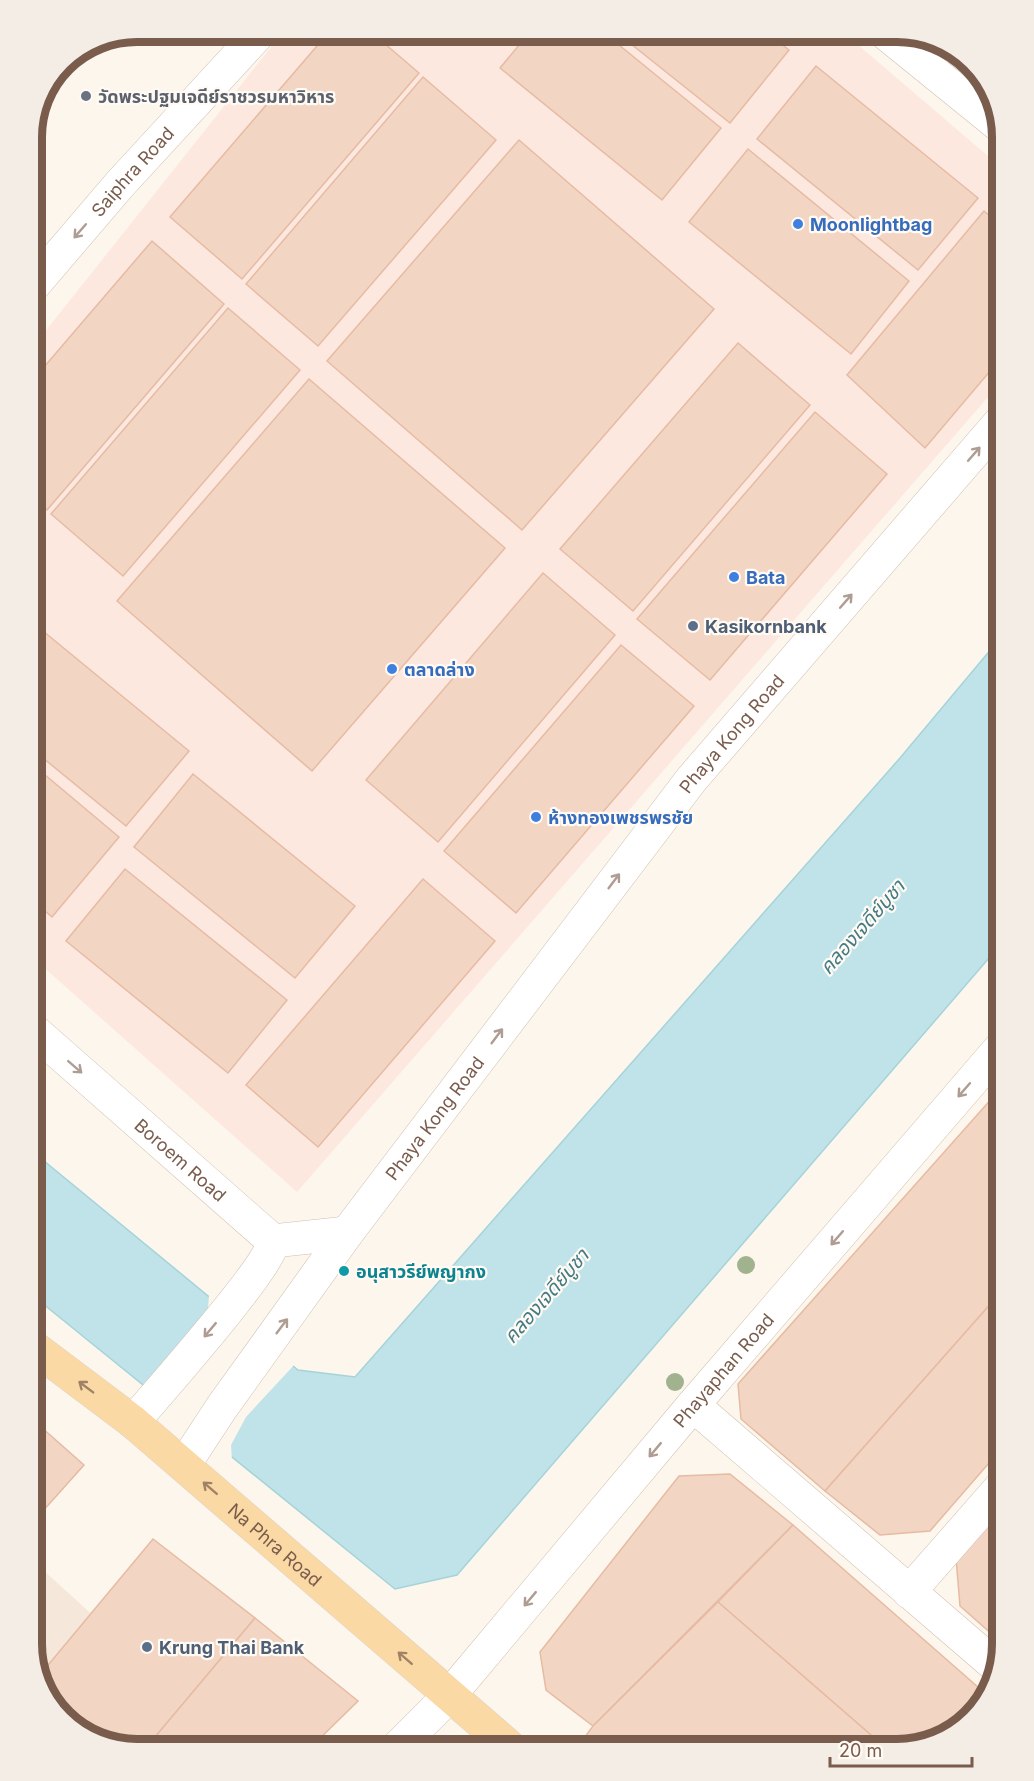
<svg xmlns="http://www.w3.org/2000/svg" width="1034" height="1781" viewBox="0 0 1034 1781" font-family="Inter,'Noto Sans Thai',sans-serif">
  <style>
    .residential { fill: #f5e8da }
    .commercial { fill: #fde8e0 }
    .water { fill: #bfe3e8; stroke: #a5d3da; stroke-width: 1.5 }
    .pier { fill: #fdf6ec }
    .building { fill: #f3d5c3; stroke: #e6bba3; stroke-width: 1.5 }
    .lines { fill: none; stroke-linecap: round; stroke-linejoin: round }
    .minor-casing { stroke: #d1beb0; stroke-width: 34 }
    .tertiary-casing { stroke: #d1beb0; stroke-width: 34 }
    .secondary-casing { stroke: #d6c0b0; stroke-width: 34 }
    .primary-casing { stroke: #dad1cd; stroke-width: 34 }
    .minor { stroke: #fff; stroke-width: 33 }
    .tertiary { stroke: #fff; stroke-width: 33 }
    .secondary { stroke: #fff; stroke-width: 33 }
    .primary { stroke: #fbd9a5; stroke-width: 33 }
    .tree { fill: #a0b28e }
    .oneway { stroke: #af9d94 }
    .oneway2 { stroke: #a18267 }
    .worship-dot { fill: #6b7280; stroke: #fffaf3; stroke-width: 2 }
    .shop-dot { fill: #3f7fe0; stroke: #fffaf3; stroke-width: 2 }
    .service-dot { fill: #5c6f8a; stroke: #fffaf3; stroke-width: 2 }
    .culture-dot { fill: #0f9aa8; stroke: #fffaf3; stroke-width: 2 }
    .labels { text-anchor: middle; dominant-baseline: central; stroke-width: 4.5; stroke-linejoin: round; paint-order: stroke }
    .worship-label { font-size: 18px; font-weight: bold; fill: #5b616d; stroke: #fffaf3; text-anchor: start }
    .street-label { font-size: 18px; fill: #7a5c4d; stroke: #fffaf3 }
    .shop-label { font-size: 18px; font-weight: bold; fill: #366cbe; stroke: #fffaf3; text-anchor: start }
    .service-label { font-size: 18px; font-weight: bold; fill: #4e5e75; stroke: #fffaf3; text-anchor: start }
    .culture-label { font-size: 18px; font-weight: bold; fill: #0d838f; stroke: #fffaf3; text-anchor: start }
    .water-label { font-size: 20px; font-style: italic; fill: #437c86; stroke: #fffaf3 }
    .rim { fill: none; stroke: #7a5c4d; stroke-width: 8 }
  </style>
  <rect width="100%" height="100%" fill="#fdf6ec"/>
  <polygon class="residential" points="32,1560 240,1749 130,1749 78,1732 42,1690 32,1644"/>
  <polygon class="commercial" points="283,32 843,32 1002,168 1002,381 297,1192 32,957 32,348"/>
  <polygon class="water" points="1002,636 1002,943 457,1575 395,1589 32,1295 32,1151 298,1370 355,1377 900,758"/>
  <polygon class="pier" points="209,1295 295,1364 246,1417 231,1445 232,1461 142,1388 208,1309"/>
  <g class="building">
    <polygon points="329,32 371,32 419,73 242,279 170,217"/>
    <polygon points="530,32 603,32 721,128 662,200 500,68"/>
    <polygon points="616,32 766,32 789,50 730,123"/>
    <polygon points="816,66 978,198 918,270 757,139"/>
    <polygon points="423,77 496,140 318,346 246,284"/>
    <polygon points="519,140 714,309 522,530 327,361"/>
    <polygon points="748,149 909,281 851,354 689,222"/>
    <polygon points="984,211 1002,226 1002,357 925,448 847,375"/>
    <polygon points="152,241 224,304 47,510 32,496 32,381"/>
    <polygon points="228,308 300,370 123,576 51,514"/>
    <polygon points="738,343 810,405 633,611 560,549"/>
    <polygon points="309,379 505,548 312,771 117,601"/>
    <polygon points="815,412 887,474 710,680 637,619"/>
    <polygon points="32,530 40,537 32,547"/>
    <polygon points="543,573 615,635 438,842 366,780"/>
    <polygon points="32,622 189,751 126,826 32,749"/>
    <polygon points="621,645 694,706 516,913 444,851"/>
    <polygon points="32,764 119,837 52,917 32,900"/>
    <polygon points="193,774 355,906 295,978 134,847"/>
    <polygon points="125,869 287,1000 228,1073 66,941"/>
    <polygon points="423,879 495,941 318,1147 246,1085"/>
    <polygon points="1002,1087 1002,1291 825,1491 741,1419 738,1384"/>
    <polygon points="1002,1291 1002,1448 930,1531 880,1535 825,1491"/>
    <polygon points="32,1419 84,1465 34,1521 32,1519"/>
    <polygon points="730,1474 793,1525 593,1726 546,1690 540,1652 679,1476"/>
    <polygon points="1002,1508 1002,1643 960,1606 956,1558"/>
    <polygon points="793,1525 987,1695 985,1702 943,1739 887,1749 718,1602"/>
    <polygon points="153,1539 255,1618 145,1749 130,1749 78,1732 42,1690 39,1676"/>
    <polygon points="718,1602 887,1749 598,1749 584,1738 593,1726"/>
    <polygon points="255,1618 358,1701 309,1749 145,1749"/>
  </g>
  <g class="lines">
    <defs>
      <g id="minor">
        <polyline points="884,32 1000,126"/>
        <path id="s1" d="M32 1029 273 1241 347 1233"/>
        <polyline points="693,1405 996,1666"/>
        <path d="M133 1422C156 1395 271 1266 273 1241"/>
        <path id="s2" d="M184 1465 222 1407 347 1233 691 780 1002 420"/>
        <polyline points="909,1592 1002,1486"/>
        <polyline points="396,1749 449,1696"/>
      </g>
      <g id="tertiary">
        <path id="s3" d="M32 287 120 184 260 32"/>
      </g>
      <g id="secondary">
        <path id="s4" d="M449 1696 693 1405 1002 1046"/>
      </g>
      <g id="primary">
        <path id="s5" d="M32 1346 133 1422 512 1749"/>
      </g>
    </defs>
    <use href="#minor" class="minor-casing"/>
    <use href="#tertiary" class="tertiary-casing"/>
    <use href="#secondary" class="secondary-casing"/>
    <use href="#primary" class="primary-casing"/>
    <use href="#minor" class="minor"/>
    <use href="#tertiary" class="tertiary"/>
    <use href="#secondary" class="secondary"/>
    <use href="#primary" class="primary"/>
  </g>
  <g class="tree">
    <circle cx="746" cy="1265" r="9"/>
    <circle cx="675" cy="1382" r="9"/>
  </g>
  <defs><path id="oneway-shaft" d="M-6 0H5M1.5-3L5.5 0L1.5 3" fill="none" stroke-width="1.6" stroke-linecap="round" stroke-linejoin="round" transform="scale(1.5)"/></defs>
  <g class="oneway">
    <use href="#oneway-shaft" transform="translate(80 231) rotate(131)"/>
    <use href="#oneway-shaft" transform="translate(974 454) rotate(-49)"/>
    <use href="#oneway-shaft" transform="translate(846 601) rotate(-49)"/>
    <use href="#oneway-shaft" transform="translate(614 881) rotate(-53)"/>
    <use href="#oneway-shaft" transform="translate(497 1036) rotate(-53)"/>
    <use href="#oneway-shaft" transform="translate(75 1067) rotate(41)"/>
    <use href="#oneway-shaft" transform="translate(964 1090) rotate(131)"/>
    <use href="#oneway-shaft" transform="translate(837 1238) rotate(131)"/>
    <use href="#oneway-shaft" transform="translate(282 1326) rotate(-53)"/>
    <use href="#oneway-shaft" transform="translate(210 1330) rotate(130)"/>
    <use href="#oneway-shaft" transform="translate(655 1450) rotate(130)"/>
    <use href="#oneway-shaft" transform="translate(530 1599) rotate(130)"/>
  </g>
  <g class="oneway2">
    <use href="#oneway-shaft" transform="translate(86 1387) rotate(-143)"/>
    <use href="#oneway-shaft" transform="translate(210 1488) rotate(-139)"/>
    <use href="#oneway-shaft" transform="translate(405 1658) rotate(-139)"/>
  </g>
  <circle class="worship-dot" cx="86" cy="96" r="6"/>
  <g class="shop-dot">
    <circle cx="798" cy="224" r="6"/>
    <circle cx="734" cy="577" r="6"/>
    <circle cx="392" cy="669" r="6"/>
    <circle cx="536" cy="817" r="6"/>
  </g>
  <g class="service-dot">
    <circle cx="693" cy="626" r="6"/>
    <circle cx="147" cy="1647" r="6"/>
  </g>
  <circle class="culture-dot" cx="344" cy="1271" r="6"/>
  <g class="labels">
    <g class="worship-label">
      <text x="98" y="96">วัดพระปฐมเจดีย์ราชวรมหาวิหาร</text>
    </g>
    <g class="street-label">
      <text stroke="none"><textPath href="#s3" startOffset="153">Saiphra Road</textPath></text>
      <text stroke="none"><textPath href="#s2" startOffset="914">Phaya Kong Road</textPath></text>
      <text stroke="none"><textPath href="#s2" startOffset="428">Phaya Kong Road</textPath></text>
      <text stroke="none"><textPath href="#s1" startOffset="198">Boroem Road</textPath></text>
      <text stroke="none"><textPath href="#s4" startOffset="426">Phayaphan Road</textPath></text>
      <text stroke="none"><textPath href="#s5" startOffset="314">Na Phra Road</textPath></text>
    </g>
    <g class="shop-label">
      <text x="810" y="224">Moonlightbag</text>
      <text x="746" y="577">Bata</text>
      <text x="404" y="669">ตลาดล่าง</text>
      <text x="548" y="817">ห้างทองเพชรพรชัย</text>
    </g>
    <g class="service-label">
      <text x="705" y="626">Kasikornbank</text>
      <text x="159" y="1647">Krung Thai Bank</text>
    </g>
    <g class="culture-label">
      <text x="356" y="1271">อนุสาวรีย์พญากง</text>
    </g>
    <g class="water-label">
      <text transform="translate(862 927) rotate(-49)">คลองเจดีย์บูชา</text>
      <text transform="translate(546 1296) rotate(-49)">คลองเจดีย์บูชา</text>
    </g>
  </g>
  <path d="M0 0H1034V1781H0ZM137 42H897A95 95 0 0 1 992 137V1644A95 95 0 0 1 897 1739H137A95 95 0 0 1 42 1644V137A95 95 0 0 1 137 42Z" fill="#f4ede6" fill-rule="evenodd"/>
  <path class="rim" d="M137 42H897A95 95 0 0 1 992 137V1644A95 95 0 0 1 897 1739H137A95 95 0 0 1 42 1644V137A95 95 0 0 1 137 42Z"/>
  <path d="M830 1757v9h142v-9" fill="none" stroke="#7a5c4d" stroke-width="3"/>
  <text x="839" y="1757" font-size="18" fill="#7a5c4d" stroke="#fffaf3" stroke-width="4.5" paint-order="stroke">20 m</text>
</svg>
